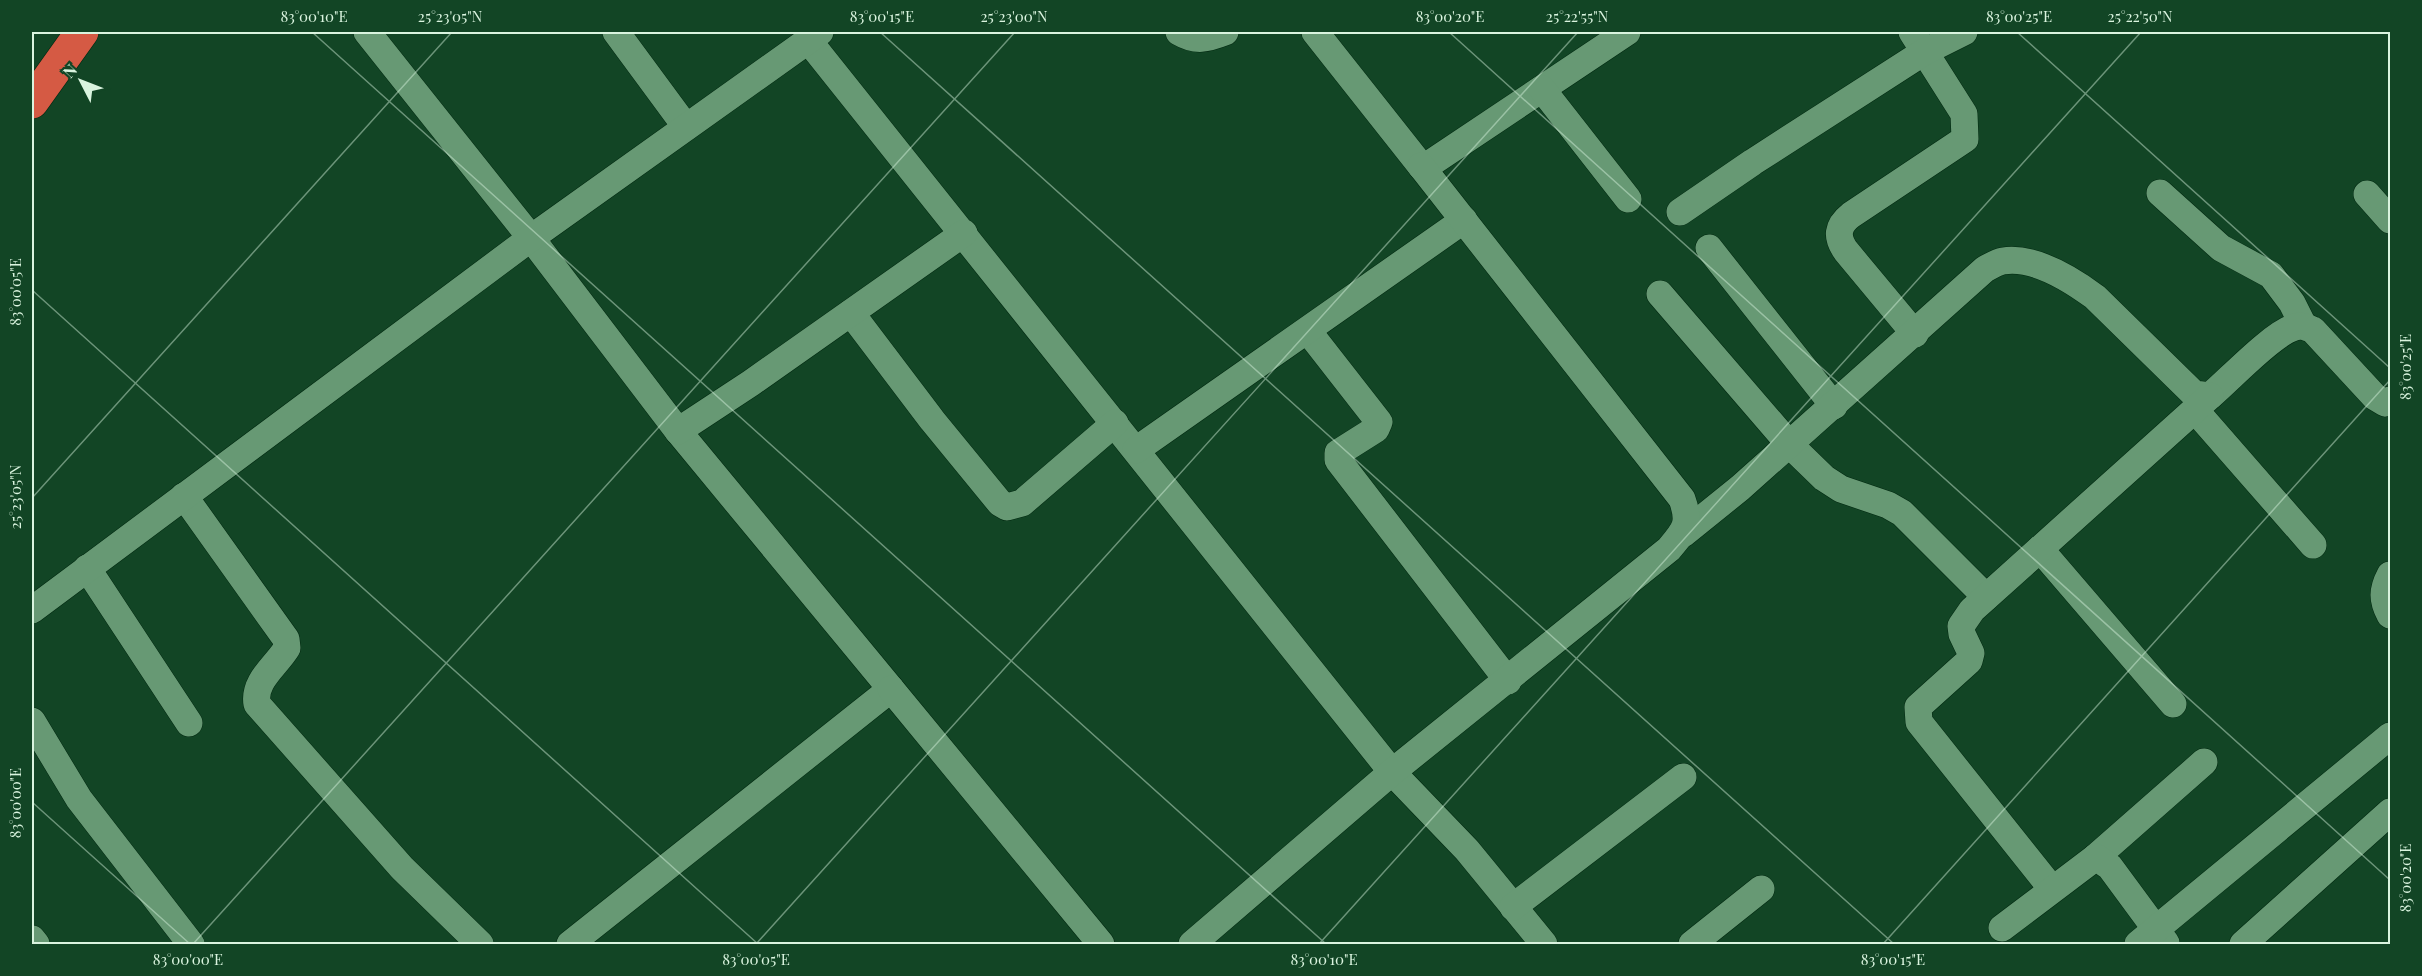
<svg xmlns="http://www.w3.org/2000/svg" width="2422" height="976" viewBox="0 0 2422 976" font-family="'Playfair Display',serif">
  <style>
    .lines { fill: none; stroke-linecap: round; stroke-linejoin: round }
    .minor-casing { stroke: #022911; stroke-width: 28 }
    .highway-casing { stroke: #022911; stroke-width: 34 }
    .minor { stroke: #679974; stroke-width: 27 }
    .highway { stroke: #d55a44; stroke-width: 33 }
    .ticks { fill: none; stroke: #daf4df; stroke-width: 1.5; stroke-opacity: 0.45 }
    .neatline { fill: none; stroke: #daf4df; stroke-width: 2 }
    .ticks-label { font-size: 15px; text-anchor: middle; fill: #daf4df }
  </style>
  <rect width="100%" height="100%" fill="#124525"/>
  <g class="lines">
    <defs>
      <g id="minor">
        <polyline points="367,32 531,238 678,431 891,689 570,944"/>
        <polyline points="616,32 686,127"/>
        <path d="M1179 32C1196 42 1207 39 1225 32"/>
        <polyline points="1315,32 1421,166 1431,163 1627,32"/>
        <path d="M1912 32 1964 114 1965 139 1851 215C1837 226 1836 237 1846 251L1915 334"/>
        <polyline points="808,40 1392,772 1467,850 1544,944"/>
        <polyline points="1542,89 1628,199"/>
        <polyline points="2160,193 2221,248 2271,275 2292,303 2303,325"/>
        <polyline points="2367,194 2390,220"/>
        <polyline points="1680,212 1753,162 1924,52 1964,32"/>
        <polyline points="1709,248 1834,406"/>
        <polyline points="1660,294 1790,445 1824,478 1841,489 1888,505 1902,513 1986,597"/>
        <polyline points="851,313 932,420 1000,503 1007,507 1022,503 1115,423"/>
        <polyline points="1308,331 1379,422 1376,429 1338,453 1338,460 1508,681"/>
        <polyline points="2195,410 2313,545"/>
        <polyline points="678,431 751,383 964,233"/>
        <polyline points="1136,450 1464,220"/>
        <path d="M184 496 286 639 287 648C276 666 253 681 257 704L402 868 480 944"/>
        <path d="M1683 534 1740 488 1985 269C1991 266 1997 262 2003 261 2034 256 2072 280 2095 297L2194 394 2210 396C2229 380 2273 333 2295 327 2302 325 2306 327 2313 330L2375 397 2385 403 2390 400"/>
        <polyline points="2040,549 2173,704"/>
        <polyline points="87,568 189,723"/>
        <path d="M2390 575C2382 590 2382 600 2390 615"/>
        <polyline points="32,610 531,238 820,32"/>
        <polyline points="891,689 1101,944"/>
        <polyline points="32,721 79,799 191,944"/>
        <polyline points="2096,857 2204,762"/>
        <polyline points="2052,889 1919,722 1918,707 1969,661 1971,653 1962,634 1961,626 1972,610 2210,396"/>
        <polyline points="1513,907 1683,777"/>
        <polyline points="2002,928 2096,857 2110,867 2166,943"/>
        <polyline points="32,939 36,944"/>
        <path d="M1192 944 1392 772 1669 549C1685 530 1691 524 1682 499L1421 166"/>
        <polyline points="1692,944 1761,889"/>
        <polyline points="2138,944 2390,736"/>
        <polyline points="2243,944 2390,812"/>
      </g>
      <polyline id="highway" points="32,102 82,32"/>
    </defs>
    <use href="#minor" class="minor-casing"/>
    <use href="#highway" class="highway-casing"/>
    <use href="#minor" class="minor"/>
    <use href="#highway" class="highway"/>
  </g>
  <path class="ticks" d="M312 32 1326 944M880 32 1894 944M1449 32 2390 880M2017 32 2390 368M32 290 758 944M32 498 452 32M32 802 190 944M193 944 1015 32M756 944 1578 32M1319 944 2141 32M1883 944 2390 380"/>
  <rect width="2422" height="976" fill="none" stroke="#124525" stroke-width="66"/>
  <g transform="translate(81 81) rotate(312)" stroke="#124525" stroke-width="4.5" paint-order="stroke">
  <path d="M0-4.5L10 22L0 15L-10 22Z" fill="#daf4df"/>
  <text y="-9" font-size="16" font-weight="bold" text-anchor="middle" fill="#daf4df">N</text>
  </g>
  <rect x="33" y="33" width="2356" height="910" class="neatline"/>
  <g class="ticks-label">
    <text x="314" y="22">83°00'10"E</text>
    <text x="450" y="22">25°23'05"N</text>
    <text x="882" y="22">83°00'15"E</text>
    <text x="1014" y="22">25°23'00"N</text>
    <text x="1450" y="22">83°00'20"E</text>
    <text x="1577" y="22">25°22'55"N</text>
    <text x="2019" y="22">83°00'25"E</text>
    <text x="2140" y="22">25°22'50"N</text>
    <text transform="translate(16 292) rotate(-90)" y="5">83°00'05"E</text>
    <text transform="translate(2406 367) rotate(-90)" y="5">83°00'25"E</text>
    <text transform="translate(16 497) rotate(-90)" y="5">25°23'05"N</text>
    <text transform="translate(16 803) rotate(-90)" y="5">83°00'00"E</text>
    <text transform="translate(2406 878) rotate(-90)" y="5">83°00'20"E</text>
    <text x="188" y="965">83°00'00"E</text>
    <text x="756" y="965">83°00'05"E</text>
    <text x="1324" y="965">83°00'10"E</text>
    <text x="1893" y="965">83°00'15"E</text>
  </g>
</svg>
